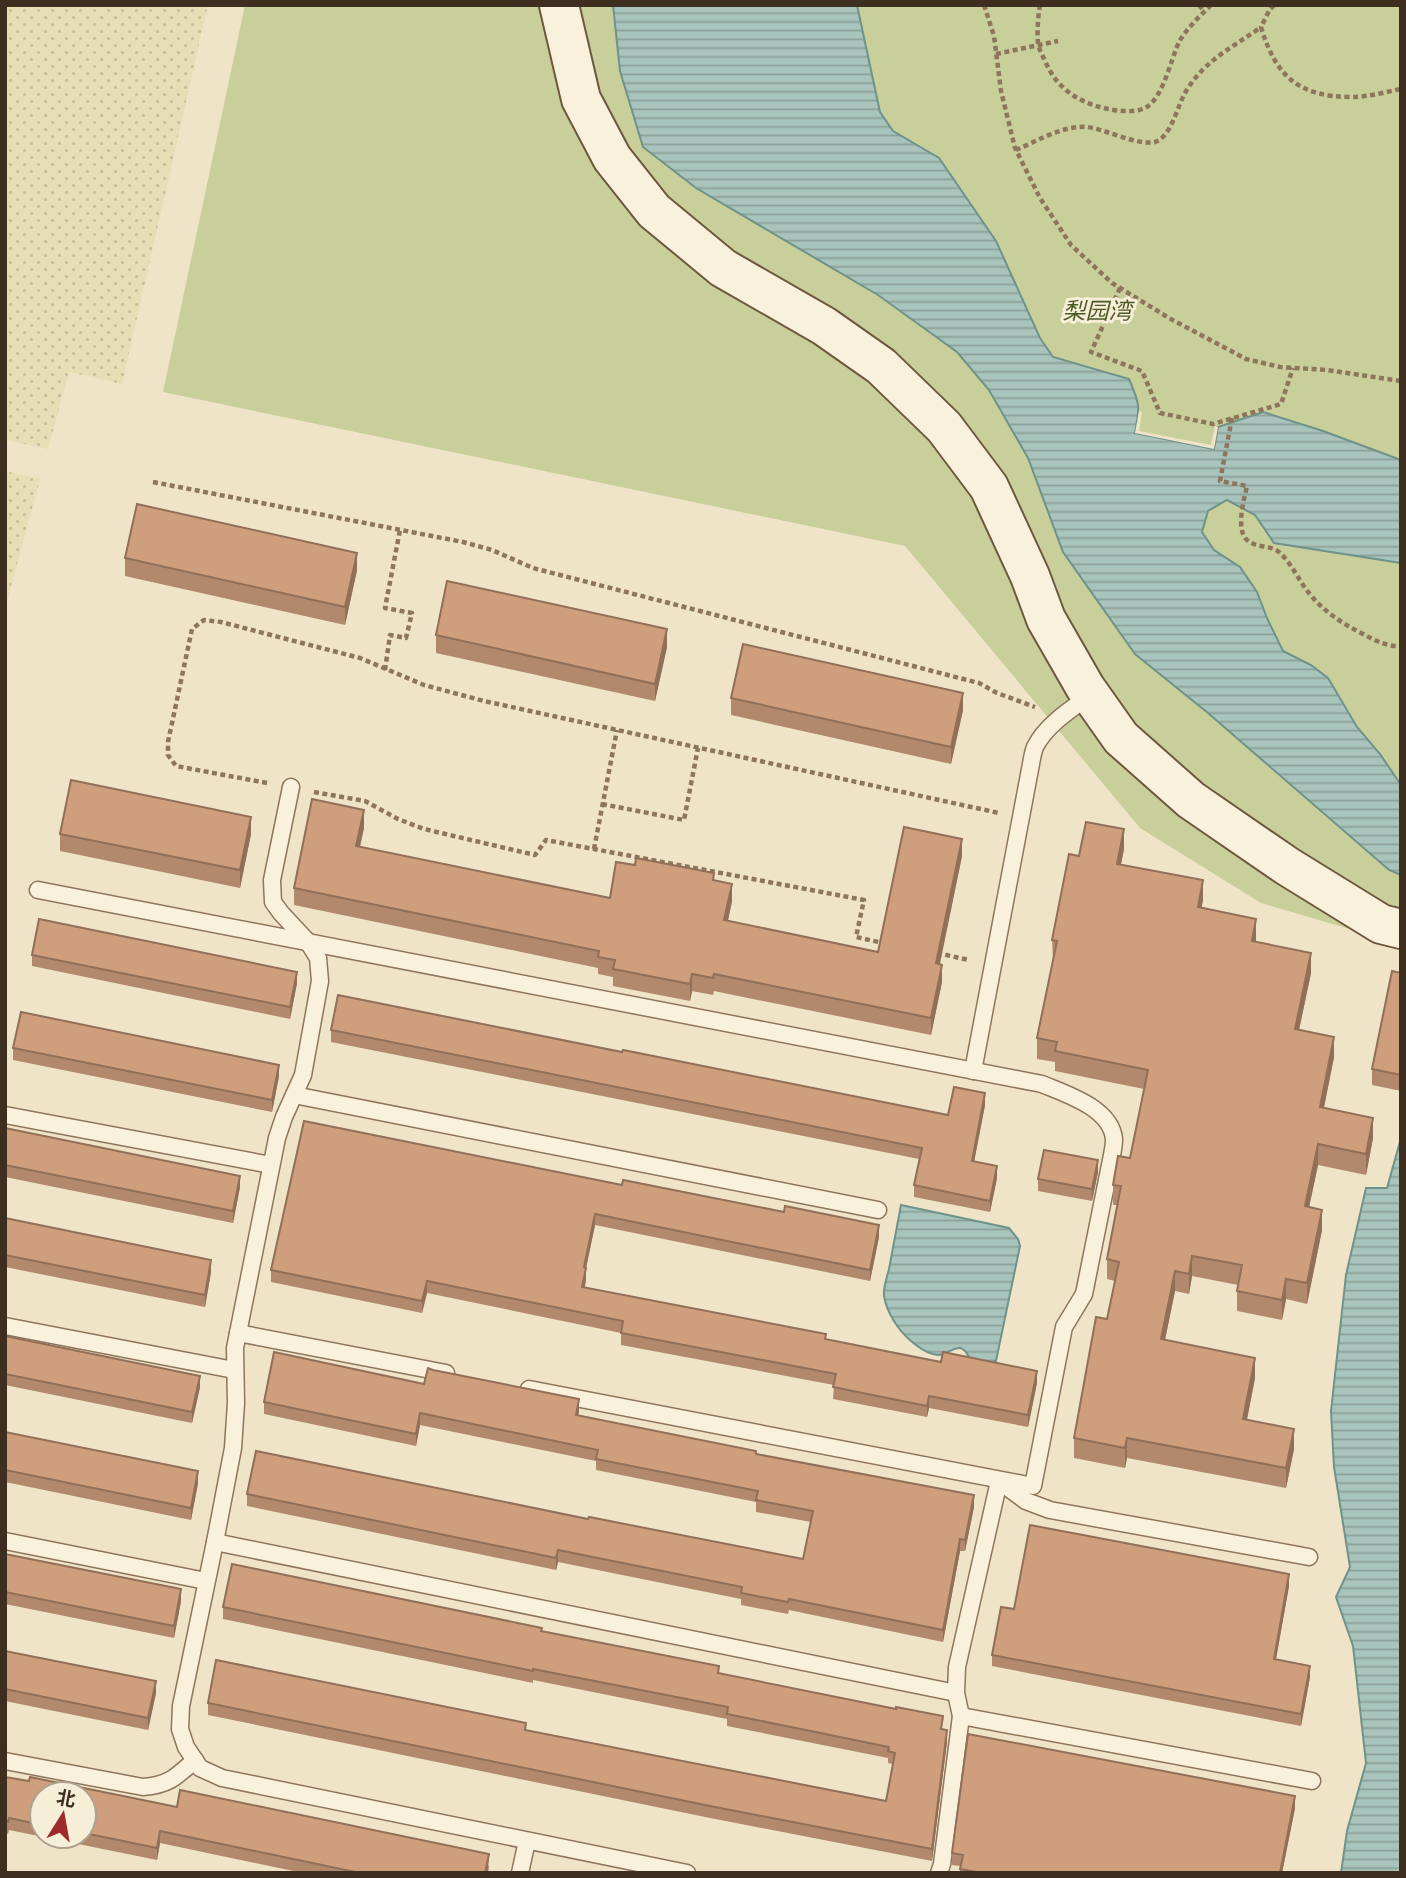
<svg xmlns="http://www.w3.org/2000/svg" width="1406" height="1878" viewBox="0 0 1406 1878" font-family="Georgia,'Noto Sans SC',serif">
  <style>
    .farmland { fill: url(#farmland-dots) }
    .park { fill: #c9cf9b }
    .water { fill: url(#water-rules); stroke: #6f938a; stroke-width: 2 }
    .pier { fill: #f0e4c8 }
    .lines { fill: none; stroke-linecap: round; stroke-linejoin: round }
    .lane-casing { stroke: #8d765c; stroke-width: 19 }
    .secondary-casing { stroke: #6f573f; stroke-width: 42 }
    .path { stroke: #8d765c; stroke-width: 4.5; stroke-dasharray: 5 3.5; stroke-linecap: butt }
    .lane { stroke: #faf1dc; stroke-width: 16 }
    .secondary { stroke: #faf1dc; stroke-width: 38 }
    .wall { fill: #b2896c; fill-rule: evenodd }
    .shaded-wall { fill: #916f58 }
    .building { fill: #cf9f7d; stroke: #916f58; stroke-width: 2 }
    .labels { text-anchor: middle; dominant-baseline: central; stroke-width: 6; stroke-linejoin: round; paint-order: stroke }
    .park-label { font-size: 23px; font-style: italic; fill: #4d5a26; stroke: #f7eed8 }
  </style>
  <defs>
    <pattern id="farmland-dots" width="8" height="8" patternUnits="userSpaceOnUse" patternTransform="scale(1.75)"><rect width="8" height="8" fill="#e6deb5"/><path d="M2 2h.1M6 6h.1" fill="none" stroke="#c6bf9b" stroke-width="1.8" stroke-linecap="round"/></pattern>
    <pattern id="water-rules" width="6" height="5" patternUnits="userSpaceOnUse" patternTransform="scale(1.75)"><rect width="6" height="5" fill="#a9c4bc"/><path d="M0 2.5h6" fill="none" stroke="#8ba098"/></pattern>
  </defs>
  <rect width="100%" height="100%" fill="#f0e4c8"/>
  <g class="farmland">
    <polygon points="5,5 208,5 122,384 69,372 48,449 5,440"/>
    <polygon points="5,471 40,479 5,609"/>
  </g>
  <polygon class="park" points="245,5 1401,5 1401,944 1261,903 1140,828 905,546 163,392"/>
  <g class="water">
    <path d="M613 5H857L880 112 893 131 939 158 996 241 1040 338 1053 357 1129 379C1140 404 1140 406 1135 433L1214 449 1218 427 1263 412 1323 431 1401 460V563L1274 543 1255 515 1227 500 1208 511 1202 532 1214 550 1240 567 1257 592 1267 618 1283 651 1311 665 1328 678 1357 727 1380 754 1401 785V875L1389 870 1208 713 1135 654 1063 552 1028 458 989 390 957 352 878 295 696 188 643 147 620 71Z"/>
    <polygon points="1401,1138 1401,1873 1341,1873 1347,1831 1366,1763 1353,1646 1336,1597 1350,1567 1334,1467 1331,1411 1346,1275 1366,1188 1387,1188"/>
    <path d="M901 1205 1009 1228 1018 1239 1020 1246 996 1361 990 1363 970 1359C960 1338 953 1353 939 1355 930 1355 918 1347 911 1341 898 1330 887 1313 884 1296 883 1288 887 1277 889 1269 893 1248 897 1227 901 1205Z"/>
  </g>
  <polygon class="pier" points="1139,411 1142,412 1139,431 1211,445 1215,426 1218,427 1214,449 1135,433"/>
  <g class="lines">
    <defs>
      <g id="lane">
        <polyline points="291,787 272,880 273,902 281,913 308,942 318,958 320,981 303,1075 284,1117 277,1138 235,1348 236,1403 233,1448 215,1542 181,1706 180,1729 186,1747 200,1768 222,1778 687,1873"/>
        <path d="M38 890 1042 1084C1066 1094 1111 1108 1114 1139 1114 1144 1113 1150 1112 1155L1084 1294 1064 1327 1033 1486 529 1389"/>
        <path d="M973 1071 1031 764C1032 758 1033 752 1035 747 1046 725 1071 709 1091 695"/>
        <polyline points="294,1095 878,1210"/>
        <polyline points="5,1115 271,1165"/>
        <polyline points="5,1326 234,1370"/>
        <polyline points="238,1333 446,1373"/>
        <polyline points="5,1541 206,1581"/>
        <polyline points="215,1542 956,1693"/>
        <polyline points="961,1716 1312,1781"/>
        <path d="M5 1761 143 1787C169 1785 176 1777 195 1760"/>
        <polyline points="520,1873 527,1841"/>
        <polyline points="939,1873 942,1864 961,1716 956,1693 957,1667 999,1481 1026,1501 1050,1510 1309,1557"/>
      </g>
      <polyline id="secondary" points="559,5 581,99 612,158 654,211 723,268 824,326 881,366 944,427 989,487 1030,576 1046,619 1085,687 1121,738 1191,800 1287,866 1381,924 1401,929"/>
    </defs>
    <use href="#lane" class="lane-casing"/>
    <use href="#secondary" class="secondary-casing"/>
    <g class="path">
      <polyline points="984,5 994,36 1001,91 1015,148 1040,198 1071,245 1112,283 1169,318 1246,359 1280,367 1327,370 1401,381"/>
      <path d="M1040 5C1038 17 1037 30 1038 43 1039 50 1043 56 1046 63 1058 90 1080 103 1108 109 1118 111 1135 113 1145 108 1163 99 1171 59 1179 42 1187 28 1199 17 1211 5"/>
      <polyline points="1199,5 1204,11"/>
      <path d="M1274 5 1269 11 1261 27C1276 77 1299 97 1352 97 1368 97 1385 92 1401 89"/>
      <polyline points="996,54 1058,41"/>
      <path d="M1016 150C1037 141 1063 125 1087 127 1105 129 1138 146 1155 142 1171 137 1177 107 1185 93 1204 60 1232 48 1261 27"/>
      <polyline points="1120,288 1091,352 1142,371 1160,413 1213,424 1281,404 1293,368"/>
      <path d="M1232 418 1220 481 1247 486C1244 499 1236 528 1246 539 1255 549 1271 544 1280 553 1292 564 1299 581 1309 593 1324 612 1343 624 1365 635 1376 641 1388 647 1401 646"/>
      <polyline points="153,482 463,542 492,550 533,568 979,683 997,693 1035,707"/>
      <polyline points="385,670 390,635 406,638 412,613 385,608 400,530"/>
      <polyline points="267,783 176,766 168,755 168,742 192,629 204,620 221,622 360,658 424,685 484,701 999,813"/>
      <polyline points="314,792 365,801 398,819 424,829 535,855 546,840 864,900 856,937 883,943"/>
      <polyline points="602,804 684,820 698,748"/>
      <polyline points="594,849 617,730"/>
      <polyline points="937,953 969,960"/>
    </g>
    <use href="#lane" class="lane"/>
    <use href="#secondary" class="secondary"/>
  </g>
  <g class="wall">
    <polygon points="125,558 357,570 345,625 125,576"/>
    <polygon points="436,635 667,647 655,701 436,653"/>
    <polygon points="731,698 963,710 951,764 731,715"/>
    <polygon points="364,828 360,847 610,898 714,880 732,901 728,921 878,952 962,856 940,964 942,982 931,1035 714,991 713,995 692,991 690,1001 613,986 613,977 598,974 598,968 294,905 294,888"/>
    <polygon points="60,834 251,834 240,888 60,851"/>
    <polygon points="1124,849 1121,864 1203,900 1201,908 1256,939 1256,941 1311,973 1299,1030 1334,1057 1324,1107 1373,1138 1366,1175 1318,1165 1309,1207 1322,1230 1307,1304 1286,1299 1282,1320 1237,1311 1237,1291 1238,1285 1192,1276 1189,1294 1175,1291 1165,1340 1255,1378 1247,1420 1294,1449 1286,1488 1127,1458 1125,1468 1074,1458 1074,1438 1086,1376 1086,1369 1107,1319 1115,1281 1107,1279 1107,1259 1117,1205 1113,1205 1113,1185 1130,1158 1144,1089 1055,1071 1055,1062 1037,1059 1037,1038 1053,960 1052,940 1079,856"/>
    <polygon points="32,955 297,983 290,1019 32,966"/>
    <polygon points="1401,973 1401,1091 1372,1085 1372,1069"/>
    <polygon points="331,1030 622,1052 948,1115 985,1105 974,1161 997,1178 990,1212 914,1197 914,1185 919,1159 331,1042"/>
    <polygon points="13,1048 279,1076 272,1112 13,1060"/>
    <polygon points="304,1121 879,1237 870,1281 595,1225 586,1268 586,1279 585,1288 1037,1383 1028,1427 929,1408 927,1417 833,1399 834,1385 621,1345 621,1333 427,1293 422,1313 271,1282 271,1270"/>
    <polygon points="5,1128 240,1187 233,1223 5,1177"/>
    <polygon points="1098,1172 1092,1201 1038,1191 1038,1179"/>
    <polygon points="5,1218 211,1272 205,1307 5,1267"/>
    <polygon points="5,1336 200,1387 192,1423 5,1385"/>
    <polygon points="424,1384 579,1411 578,1416 756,1454 974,1507 965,1551 960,1551 943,1642 789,1610 788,1614 741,1605 741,1599 558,1562 556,1570 247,1506 247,1494 588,1519 803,1559 811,1522 756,1512 756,1502 596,1470 596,1461 420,1425 416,1446 264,1414 264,1402"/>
    <polygon points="5,1432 198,1483 191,1520 5,1482"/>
    <polygon points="5,1554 181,1601 174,1638 5,1604"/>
    <polygon points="1289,1586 1276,1659 1310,1677 1301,1726 992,1666 992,1655 1014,1609"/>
    <polygon points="223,1607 542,1631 943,1729 947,1742 932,1861 710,1818 208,1715 208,1703 526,1730 886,1801 893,1764 888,1763 888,1758 727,1726 727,1719 533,1680 533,1683 223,1619"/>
    <polygon points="5,1651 156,1693 148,1730 5,1701"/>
    <path d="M5 1777 177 1807 489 1866 488 1873H303L160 1843 157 1860 9 1830 8 1834 5 1833ZM42 1794H84V1836H42Z"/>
    <polygon points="1295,1808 1282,1873 960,1873 960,1866 952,1865 952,1853"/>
  </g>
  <g class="shaded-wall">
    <polygon points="357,553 357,570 345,625 345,607"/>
    <polygon points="667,629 667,647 655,701 655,684"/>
    <polygon points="963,693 963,710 951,764 951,747"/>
    <polygon points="364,810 364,828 356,863 356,846"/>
    <polygon points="251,817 251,834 240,888 240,870"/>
    <polygon points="1124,829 1124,849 1117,884 1117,864"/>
    <polygon points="962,839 962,856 936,981 936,963"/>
    <polygon points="1203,880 1203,900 1198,927 1198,907"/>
    <polygon points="732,884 732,901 724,938 724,920"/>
    <polygon points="1256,919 1256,939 1252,961 1252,941"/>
    <polygon points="1311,953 1311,973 1295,1049 1295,1029"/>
    <polygon points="942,965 942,982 931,1035 931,1018"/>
    <polygon points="297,972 297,983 290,1019 290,1007"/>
    <polygon points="692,974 692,991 690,1001 690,984"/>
    <polygon points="1334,1037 1334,1057 1320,1127 1320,1107"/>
    <polygon points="279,1065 279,1076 272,1112 272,1100"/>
    <polygon points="985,1093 985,1105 972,1173 972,1161"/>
    <polygon points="1373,1118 1373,1138 1366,1175 1366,1154"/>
    <polygon points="1318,1144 1318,1165 1305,1226 1305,1206"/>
    <polygon points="1098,1160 1098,1172 1092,1201 1092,1189"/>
    <polygon points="997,1166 997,1178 990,1212 990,1201"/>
    <polygon points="240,1176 240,1187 233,1223 233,1211"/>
    <polygon points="1322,1210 1322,1230 1307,1304 1307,1283"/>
    <polygon points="595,1214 595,1225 586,1268 586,1279 582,1299 584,1267"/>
    <polygon points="879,1225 879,1237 870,1281 870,1270"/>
    <polygon points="1192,1256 1192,1276 1189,1294 1189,1274"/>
    <polygon points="211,1260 211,1272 205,1307 205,1295"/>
    <polygon points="1175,1271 1175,1291 1161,1359 1161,1339"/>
    <polygon points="1286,1279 1286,1299 1282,1320 1282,1300"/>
    <polygon points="427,1281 427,1293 422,1313 422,1301"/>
    <polygon points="1255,1358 1255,1378 1243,1439 1243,1419"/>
    <polygon points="1037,1371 1037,1383 1028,1427 1028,1415"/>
    <polygon points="200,1376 200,1387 192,1423 192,1412"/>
    <polygon points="929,1396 929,1408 927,1417 927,1406"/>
    <polygon points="579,1399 579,1411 576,1427 576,1415"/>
    <polygon points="420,1413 420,1425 416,1446 416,1434"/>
    <polygon points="1294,1429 1294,1449 1286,1488 1286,1468"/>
    <polygon points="1127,1438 1127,1458 1125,1468 1125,1448"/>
    <polygon points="198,1471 198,1483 191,1520 191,1508"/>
    <polygon points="974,1495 974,1507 965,1551 965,1540"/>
    <polygon points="960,1539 960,1551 943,1642 943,1630"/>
    <polygon points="558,1550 558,1562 556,1570 556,1558"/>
    <polygon points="1289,1574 1289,1586 1274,1670 1274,1659"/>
    <polygon points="181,1589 181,1601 174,1638 174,1626"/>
    <polygon points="1310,1666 1310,1677 1301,1726 1301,1714"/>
    <polygon points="156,1681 156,1693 148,1730 148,1718"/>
    <polygon points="947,1730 947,1742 932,1861 932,1849"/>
    <polygon points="1295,1796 1295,1808 1282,1873 1280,1873"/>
    <polygon points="160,1831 160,1843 157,1860 157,1848"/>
    <polygon points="489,1854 488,1873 485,1873"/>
  </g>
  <g class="building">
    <polygon points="137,504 357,553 345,607 125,558"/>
    <polygon points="447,581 667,629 655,684 436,635"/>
    <polygon points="743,644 963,693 951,747 731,698"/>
    <polygon points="71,780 251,817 240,870 60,834"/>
    <polygon points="312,799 364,810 356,846 610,898 616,862 635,865 636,858 714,873 713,880 732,884 724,920 878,952 904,827 962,839 936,963 942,965 931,1018 714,974 713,978 692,974 690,984 613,969 615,960 598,957 599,951 294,888"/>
    <polygon points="1086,822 1124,829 1117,864 1203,880 1198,907 1256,919 1252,941 1311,953 1295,1029 1334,1037 1320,1107 1373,1118 1366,1154 1318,1144 1305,1206 1322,1210 1307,1283 1286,1279 1282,1300 1237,1291 1242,1265 1192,1256 1189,1274 1175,1271 1161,1339 1255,1358 1243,1419 1294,1429 1286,1468 1127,1438 1125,1448 1074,1438 1096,1317 1107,1319 1119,1262 1107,1259 1121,1186 1113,1185 1118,1156 1130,1158 1148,1070 1055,1051 1057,1042 1037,1038 1057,941 1052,940 1069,854 1079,856"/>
    <polygon points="39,919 297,972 290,1007 32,955"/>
    <polygon points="1392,971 1401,973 1401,1075 1372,1069"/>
    <polygon points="338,995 622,1052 623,1050 948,1115 954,1087 985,1093 972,1161 997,1166 990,1201 914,1185 922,1148 331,1030"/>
    <polygon points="21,1012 279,1065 272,1100 13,1048"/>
    <polygon points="304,1121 622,1185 623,1180 784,1212 785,1206 879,1225 870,1270 595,1214 584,1267 586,1268 582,1287 826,1334 825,1339 941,1362 943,1352 1037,1371 1028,1415 929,1396 927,1406 833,1387 836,1374 621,1333 623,1321 427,1281 422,1301 271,1270"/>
    <polygon points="5,1128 240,1176 233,1211 5,1165"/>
    <polygon points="1044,1150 1098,1160 1092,1189 1038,1179"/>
    <polygon points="5,1218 211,1260 205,1295 5,1255"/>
    <polygon points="5,1336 200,1376 192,1412 5,1374"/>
    <polygon points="274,1352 424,1384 428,1368 433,1370 579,1399 576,1415 756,1451 756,1454 974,1495 965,1540 960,1539 943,1630 789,1599 788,1602 741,1593 742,1587 558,1550 556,1558 247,1494 256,1451 588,1519 589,1517 803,1559 813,1511 756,1500 758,1491 596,1459 598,1450 420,1413 416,1434 264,1402"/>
    <polygon points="5,1432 198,1471 191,1508 5,1470"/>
    <polygon points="1030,1525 1289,1574 1274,1659 1310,1666 1301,1714 992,1655 1001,1607 1014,1609"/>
    <polygon points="5,1554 181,1589 174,1626 5,1592"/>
    <polygon points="232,1564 542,1628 541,1631 719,1666 718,1673 896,1709 896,1707 943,1716 941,1729 947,1730 932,1849 710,1806 208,1703 216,1660 526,1723 525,1730 886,1801 895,1753 888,1751 889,1747 727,1714 728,1707 533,1669 533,1671 223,1607"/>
    <polygon points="5,1651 156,1681 148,1718 5,1689"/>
    <polygon points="968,1734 1295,1796 1280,1873 982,1873 960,1869 963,1855 952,1853"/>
    <polygon points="5,1777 29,1781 30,1777 177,1807 180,1790 489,1854 485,1873 360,1873 160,1831 157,1848 84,1833 84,1794 42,1794 42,1825 9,1818 8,1822 5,1821"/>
  </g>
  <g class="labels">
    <g class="park-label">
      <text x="1097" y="309">梨园湾</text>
    </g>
  </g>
  <rect width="1406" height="1878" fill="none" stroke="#3d2e20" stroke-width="14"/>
  <g transform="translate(63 1815) rotate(11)"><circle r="33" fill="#f7eed8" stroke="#ada18e" stroke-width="2"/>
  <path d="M0-5L12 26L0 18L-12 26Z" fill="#9e2a2b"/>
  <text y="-10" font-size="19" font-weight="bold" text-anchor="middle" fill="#3d2e20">北</text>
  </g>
</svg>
